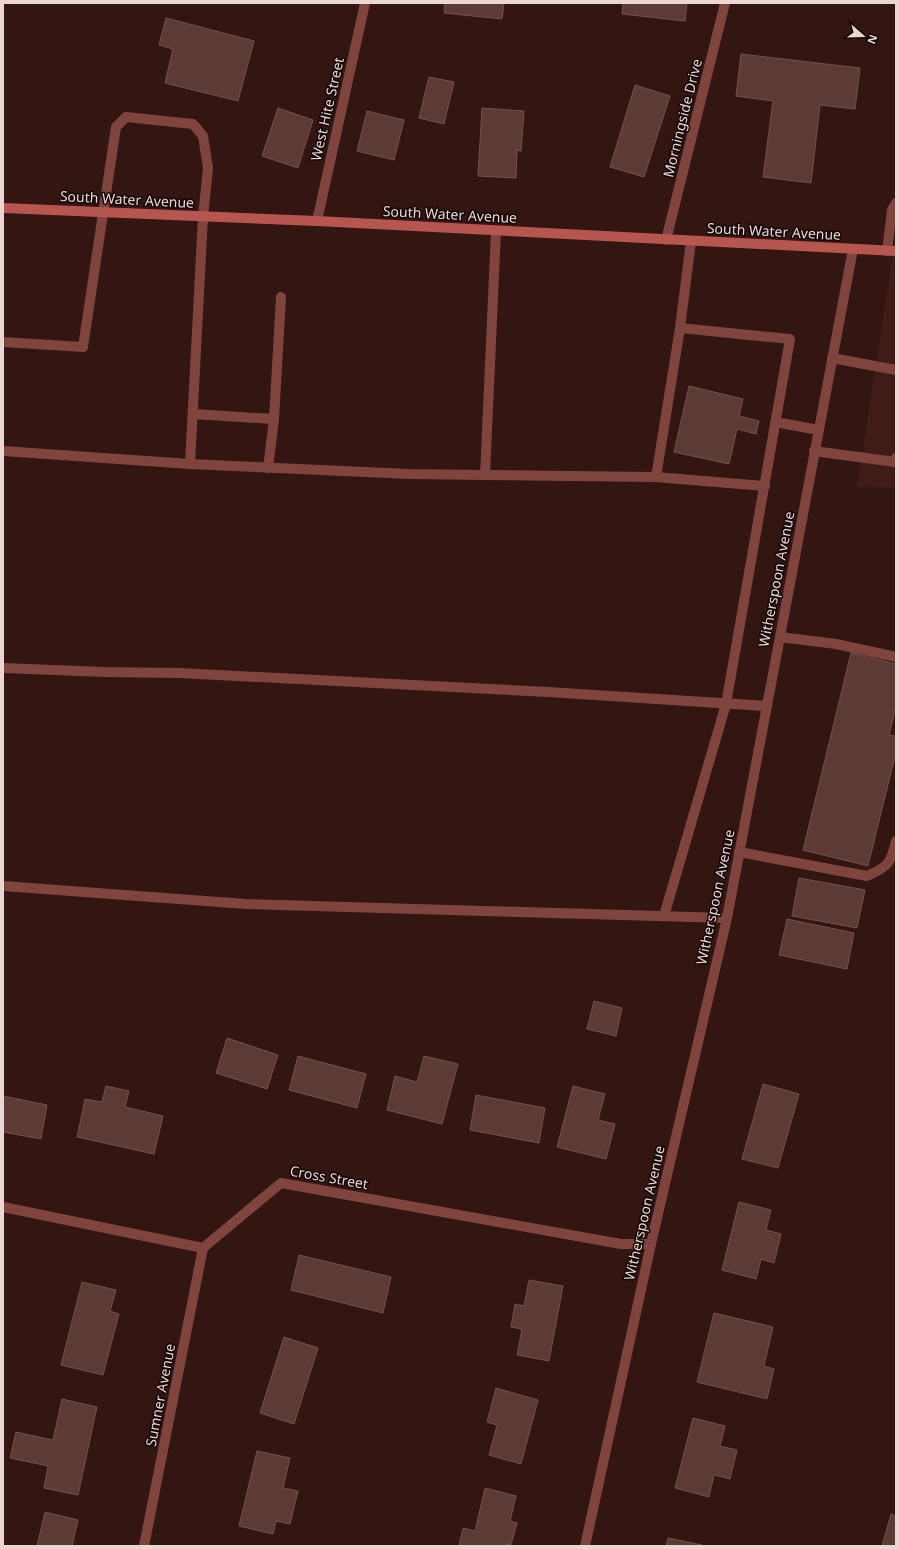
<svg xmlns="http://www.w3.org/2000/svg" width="899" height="1549" viewBox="0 0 899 1549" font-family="'Noto Sans',sans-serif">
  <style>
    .built { fill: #401c19 }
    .building { fill: #5c3a36; stroke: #75514d }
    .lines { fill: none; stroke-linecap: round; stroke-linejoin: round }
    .lane { stroke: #80443e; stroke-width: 10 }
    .street { stroke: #80443e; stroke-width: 10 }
    .secondary { stroke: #b6564e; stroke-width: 10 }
    .labels { text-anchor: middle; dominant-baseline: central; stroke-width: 3; stroke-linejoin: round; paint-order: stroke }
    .street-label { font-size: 14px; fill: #ecd6d3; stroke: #120605 }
  </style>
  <rect width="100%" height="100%" fill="#331512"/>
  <polygon class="built" points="896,233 896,488 857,487"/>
  <g class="building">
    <polygon points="445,3 504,3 502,19 444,13"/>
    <polygon points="623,3 687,3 685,21 622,14"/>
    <polygon points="166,18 254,41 238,101 165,83 173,49 159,45"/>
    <polygon points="741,54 860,68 855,109 820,105 811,183 763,177 773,101 736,96"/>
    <polygon points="429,77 454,82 444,124 419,118"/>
    <polygon points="635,85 670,96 644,177 610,167"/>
    <polygon points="278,108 313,120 298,168 262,156"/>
    <polygon points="482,108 524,111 521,151 517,150 516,178 478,176"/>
    <polygon points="367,111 404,120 394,160 357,151"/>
    <polygon points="689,386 743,399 739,416 759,421 756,434 737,429 729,464 674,452"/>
    <polygon points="851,653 896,664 896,707 889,735 896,736 896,752 868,866 803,850"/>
    <polygon points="799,878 865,890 857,928 792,916"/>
    <polygon points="787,919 854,933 847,969 779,955"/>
    <polygon points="594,1001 622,1008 616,1036 587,1029"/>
    <polygon points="227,1038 278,1055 267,1089 216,1073"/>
    <polygon points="298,1056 366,1074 357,1108 289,1090"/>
    <polygon points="424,1056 458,1064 442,1124 387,1110 395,1076 417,1082"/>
    <polygon points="763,1084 799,1094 778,1168 742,1159"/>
    <polygon points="106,1086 129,1091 125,1107 163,1116 154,1154 77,1137 85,1099 102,1102"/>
    <polygon points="573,1086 605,1094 598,1120 615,1124 606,1159 557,1147"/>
    <polygon points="476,1095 545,1108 539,1143 470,1130"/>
    <polygon points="3,1096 47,1105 41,1139 3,1132"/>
    <polygon points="739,1202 771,1210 766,1230 781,1234 774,1263 761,1259 756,1279 722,1270"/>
    <polygon points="299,1255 391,1277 383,1313 291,1290"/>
    <polygon points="529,1280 563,1286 549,1361 517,1355 522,1329 511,1327 515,1304 524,1306"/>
    <polygon points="82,1282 116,1290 110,1311 119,1314 103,1375 61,1365"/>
    <polygon points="714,1313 773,1327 764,1366 774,1369 767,1399 697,1382"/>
    <polygon points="284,1337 318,1348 294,1424 260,1413"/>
    <polygon points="496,1388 538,1400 521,1464 489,1455 497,1425 487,1422"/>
    <polygon points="62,1399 97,1407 78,1495 44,1488 48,1466 10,1458 16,1432 53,1440"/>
    <polygon points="693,1418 725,1426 720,1446 737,1450 730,1479 714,1475 709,1497 675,1488"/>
    <polygon points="257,1451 290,1458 283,1488 298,1491 290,1524 276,1521 273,1534 239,1526"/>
    <polygon points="485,1488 516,1496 510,1521 517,1523 511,1545 506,1544 506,1546 459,1546 463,1528 475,1531"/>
    <polygon points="45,1512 78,1520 72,1546 37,1546"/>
    <polygon points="891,1514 896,1516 896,1546 882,1546"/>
    <polygon points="668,1538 702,1545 702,1546 666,1546"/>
  </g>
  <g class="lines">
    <g class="lane">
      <polyline points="887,251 892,210 896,203"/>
      <polyline points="3,342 83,347 116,127 126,117 193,124 203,136 208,168 203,217 190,464 3,451"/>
      <polyline points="832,358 896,370"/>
      <polyline points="193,414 274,419"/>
      <polyline points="775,422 819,430"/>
      <polyline points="814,451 895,462 896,458"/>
      <polyline points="190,464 410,474 485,475 496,231"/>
      <polyline points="268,468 274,419 281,297"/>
      <polyline points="485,475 656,477 765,486"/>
      <polyline points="656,477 680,328 691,241"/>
      <polyline points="780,637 836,644 896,657"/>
      <polyline points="3,668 104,672 179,673 548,692 766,706"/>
      <path d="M739 852 867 876C888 867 891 863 896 841"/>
      <polyline points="664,916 726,704 790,339 680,328"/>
    </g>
    <g class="street">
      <polyline points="317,221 365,3"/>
      <polyline points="666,240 725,3"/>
      <polyline points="3,886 246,904 727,918"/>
      <polyline points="3,1207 203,1248"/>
      <polyline points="203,1248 281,1183 621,1244 651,1244"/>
      <polyline points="144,1546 203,1248"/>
      <polyline points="585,1546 651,1244 727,918 853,249"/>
    </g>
    <polyline class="secondary" points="3,208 317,221 896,251"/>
  </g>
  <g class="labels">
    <g class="street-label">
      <text transform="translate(327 109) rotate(-77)">West Hite Street</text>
      <text transform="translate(682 118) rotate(-76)">Morningside Drive</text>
      <text transform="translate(127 199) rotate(3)">South Water Avenue</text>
      <text transform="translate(450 214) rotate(3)">South Water Avenue</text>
      <text transform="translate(774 231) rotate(3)">South Water Avenue</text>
      <text transform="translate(776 579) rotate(-79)">Witherspoon Avenue</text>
      <text transform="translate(715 897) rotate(-78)">Witherspoon Avenue</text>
      <text transform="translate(329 1177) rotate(10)">Cross Street</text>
      <text transform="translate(644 1213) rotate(-77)">Witherspoon Avenue</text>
      <text transform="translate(160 1395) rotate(-79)">Sumner Avenue</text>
    </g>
  </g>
  <rect width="899" height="1549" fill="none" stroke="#ecd6d3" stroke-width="8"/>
  <g transform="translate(863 36) rotate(110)" stroke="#120605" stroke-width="3" paint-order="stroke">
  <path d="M0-3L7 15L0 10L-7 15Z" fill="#ecd6d3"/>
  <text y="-6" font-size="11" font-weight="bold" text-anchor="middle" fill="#ecd6d3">N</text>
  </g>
</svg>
